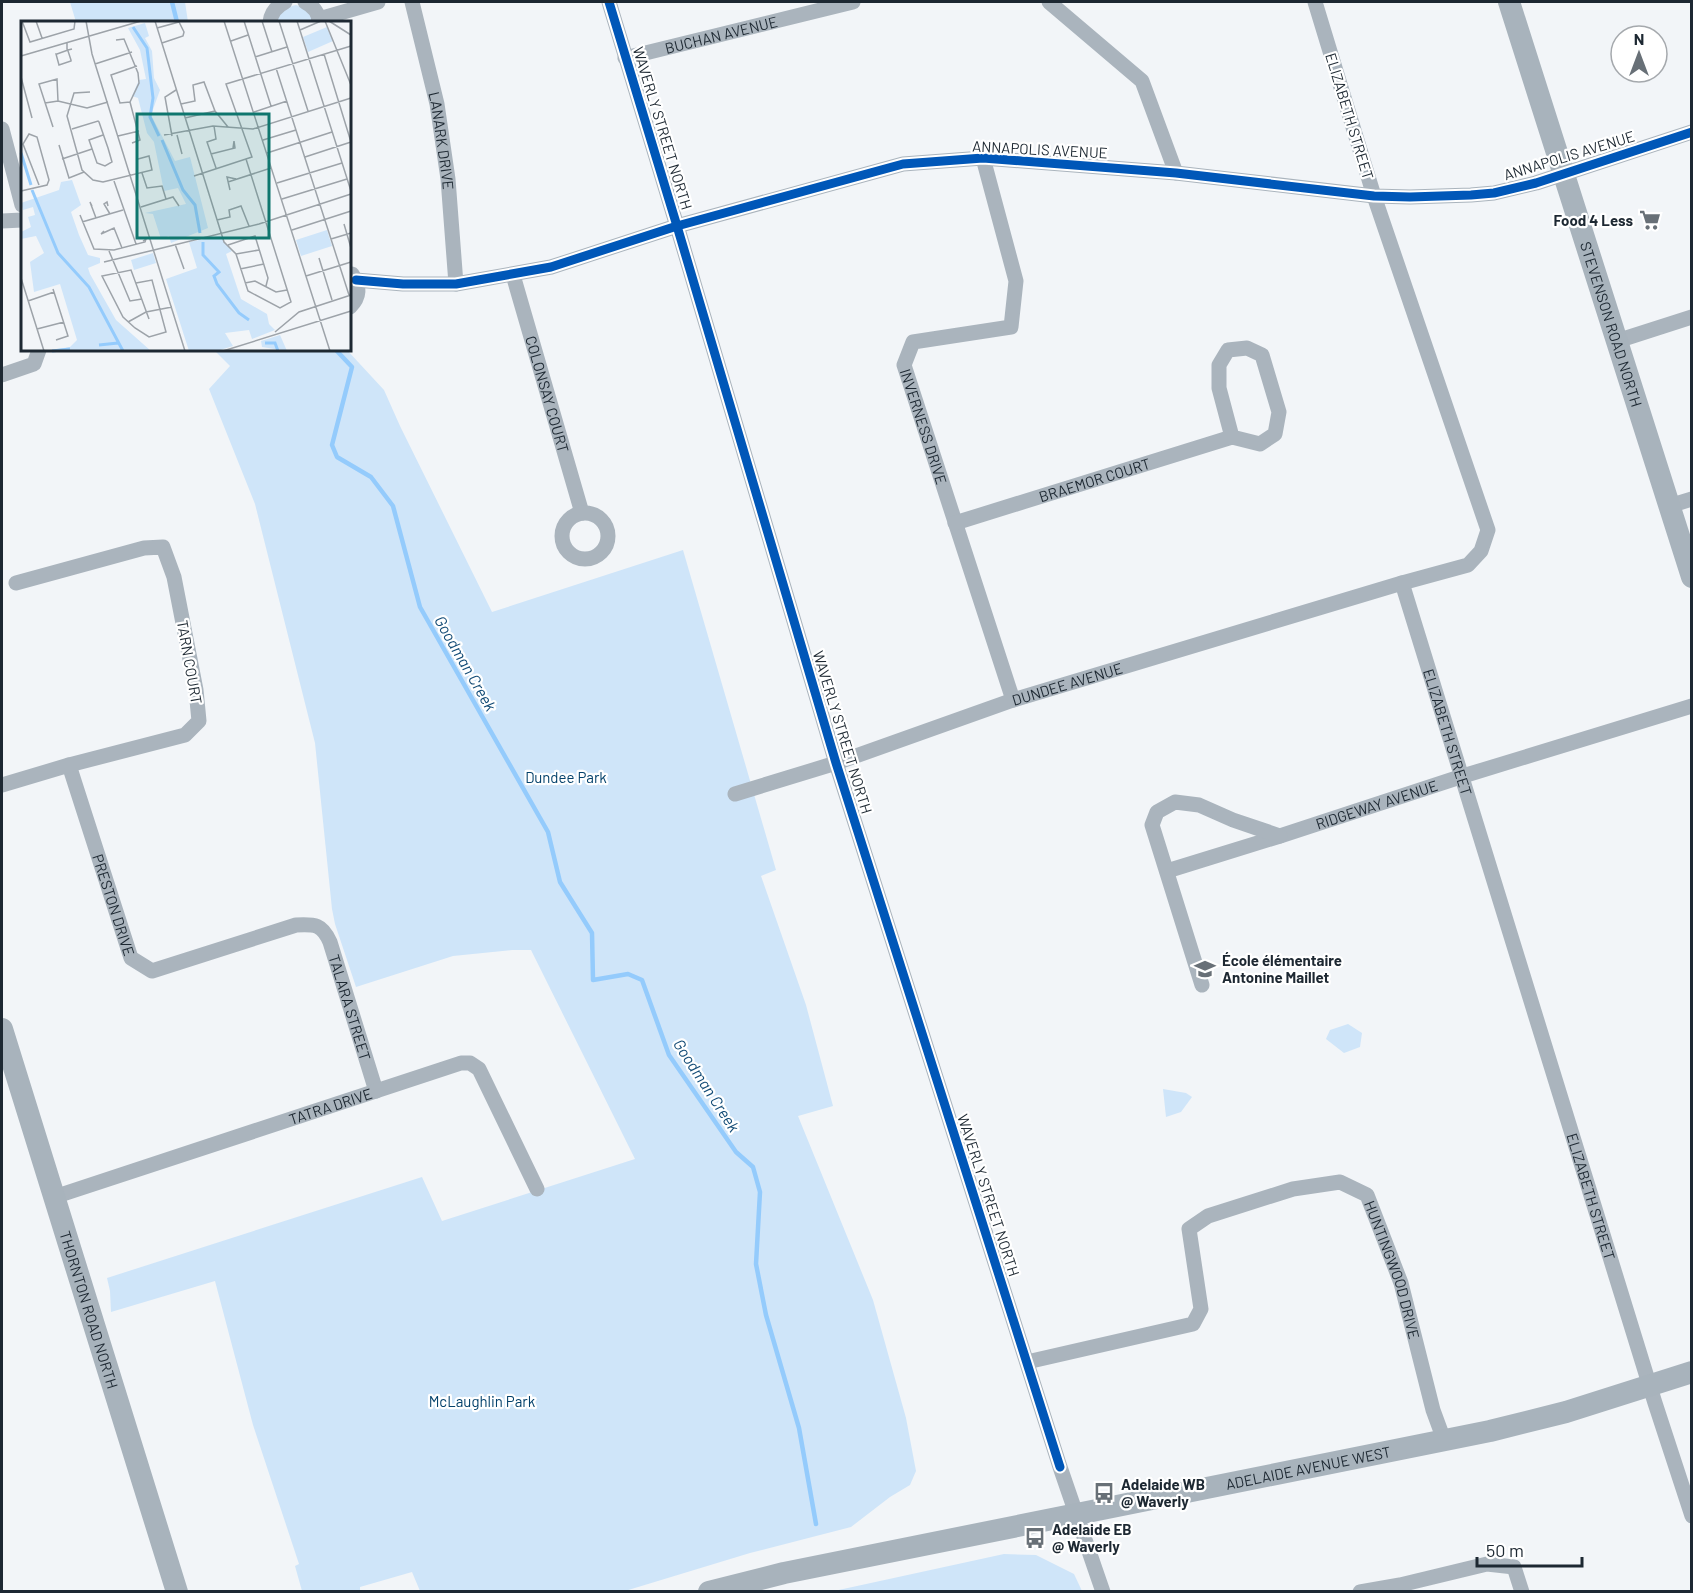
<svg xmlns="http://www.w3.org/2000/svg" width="1693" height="1593" viewBox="0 0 1693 1593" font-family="Barlow,sans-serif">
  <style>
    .green { fill: #cfe5f9 }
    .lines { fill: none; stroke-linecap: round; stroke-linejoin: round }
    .stream { stroke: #94cbfc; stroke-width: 4.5 }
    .street { stroke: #aab4bd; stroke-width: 15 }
    .secondary { stroke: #a8b3bc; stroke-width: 22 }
    .cycleway-casing { stroke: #fff; stroke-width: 13 }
    .cycleway { stroke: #0057b8; stroke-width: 9 }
    .labels { text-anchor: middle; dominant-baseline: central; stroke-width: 4.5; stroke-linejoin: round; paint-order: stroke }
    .street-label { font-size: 15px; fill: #1d2832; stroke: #fff }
    .poi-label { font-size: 15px; font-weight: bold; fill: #1d2832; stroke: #fff; text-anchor: start }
    .park-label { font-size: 15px; fill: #03416b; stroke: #fff }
    .water-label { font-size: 16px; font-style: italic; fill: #124b76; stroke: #fff }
    .inset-river { fill: none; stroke: #94cbfc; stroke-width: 3 }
    .inset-road { fill: none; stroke: #9da3a9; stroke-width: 1.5 }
    .view { fill: #0f766e; fill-opacity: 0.15; stroke: #0f766e; stroke-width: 3 }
    .inset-edge { fill: none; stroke: #1d2832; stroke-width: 3 }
  </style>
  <rect width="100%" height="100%" fill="#f2f5f8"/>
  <g class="green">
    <polygon points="70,2 185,2 188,22 76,22"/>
    <path d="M296 5 307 9 314 22H276C278 14 288 6 296 5Z"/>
    <polygon points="214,350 347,350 384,390 400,426 492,612 683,550 776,870 761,876 806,1005 833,1106 798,1116 873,1300 906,1418 916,1471 910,1485 890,1497 851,1527 750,1553 625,1591 420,1591 412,1572 360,1587 360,1591 302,1591 295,1566 299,1564 253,1425 215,1281 111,1312 110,1291 107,1278 422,1177 442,1221 635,1159 531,950 512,950 453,956 356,987 335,924 332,909 315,743 255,504 209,389 230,366"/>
    <polygon points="1348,1024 1362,1033 1360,1047 1344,1053 1326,1039 1330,1030"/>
    <polygon points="1163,1089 1186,1093 1192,1097 1181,1112 1166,1117"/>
    <polygon points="1004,1554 1036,1555 1074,1574 1082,1591 834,1591"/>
  </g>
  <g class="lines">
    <g class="stream">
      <polyline points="172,2 177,22"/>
      <polyline points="336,350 352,367 332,445 337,457 371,477 393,506 420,607 548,832 560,882 592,933 593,980 628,974 642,980 669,1055 736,1152 753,1167 760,1192 756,1264 766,1315 799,1428 816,1524"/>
    </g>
    <g class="street">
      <path d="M305 2C313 6 319 13 319 22"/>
      <path id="s1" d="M412 2 437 104 448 179 456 284"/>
      <polyline points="609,2 677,226 836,763 1060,1467 1103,1592"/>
      <polyline points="1049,2 1142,81 1176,173"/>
      <polyline points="319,19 378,2"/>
      <path d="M270 22C271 13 277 6 285 2"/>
      <path id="s2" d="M625 58 853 2"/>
      <polyline points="2,129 22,205"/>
      <path id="s3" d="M983 158 1016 281 1011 327 913 342 904 365 1013 700"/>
      <polyline points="2,221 22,220"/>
      <path id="s4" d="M513 275 582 513"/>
      <polyline points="356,280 403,284 456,284 551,267 677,226 903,164 983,158 1176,173 1374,196 1410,197 1471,195 1494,193 1536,183 1692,132"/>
      <path d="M350 307C360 297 360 286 352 274"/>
      <polyline points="1617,341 1692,317"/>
      <polyline points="2,375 34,364 39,350"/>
      <polyline points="1669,506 1692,499"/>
      <circle cx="585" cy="536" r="23"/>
      <path id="s5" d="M955 523 1232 437 1260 444 1275 434 1279 412 1262 355 1247 348 1228 350 1219 365V388L1232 437"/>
      <path id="s6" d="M1402 583 1655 1403 1692 1516"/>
      <path id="s7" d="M69 765 131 958 152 971 296 925C315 924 322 924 330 942L376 1091"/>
      <polyline points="2,785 69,765 185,735 199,721 196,690 174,577 163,547 144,548 16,583"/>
      <path id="s8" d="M735 794 836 763 1013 700 1402 583 1468 565 1481 551 1488 530 1374 196 1315 2"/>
      <path id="s9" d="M1167 871 1280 836 1463 776 1692 706"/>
      <polyline points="1202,985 1152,825 1157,812 1175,802 1199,805 1233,820 1280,836"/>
      <path id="s10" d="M54 1197 461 1063H470L479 1069 537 1189"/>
      <path id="s11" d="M1027 1362 1193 1324 1201 1309 1189 1229 1208 1216 1293 1189 1340 1182 1367 1195 1401 1283 1433 1410 1444 1440"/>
      <polyline points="1360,1592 1400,1585 1487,1564 1514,1567 1522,1592"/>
    </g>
    <g class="secondary">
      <path id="s12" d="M1509 2 1692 577"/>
      <path id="s13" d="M2 1029 177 1592"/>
      <path id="s14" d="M709 1592 784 1573 1490 1431 1566 1412 1692 1372"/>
    </g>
    <defs>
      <g id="cycleway">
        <polyline points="609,2 677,226 836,763 1060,1467"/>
        <polyline points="356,280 403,284 456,284 551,267 677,226 903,164 983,158 1176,173 1374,196 1410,197 1471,195 1494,193 1536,183 1692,132"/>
      </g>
    </defs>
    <use href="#cycleway" class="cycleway-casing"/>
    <use href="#cycleway" class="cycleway"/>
  </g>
  <defs>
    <symbol id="supermarket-bare" viewBox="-9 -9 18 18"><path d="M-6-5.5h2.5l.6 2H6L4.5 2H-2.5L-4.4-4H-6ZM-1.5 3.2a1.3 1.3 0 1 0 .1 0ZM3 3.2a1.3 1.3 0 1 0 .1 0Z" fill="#687077" stroke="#fff" stroke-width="2.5" paint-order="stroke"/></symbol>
    <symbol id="school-bare" viewBox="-9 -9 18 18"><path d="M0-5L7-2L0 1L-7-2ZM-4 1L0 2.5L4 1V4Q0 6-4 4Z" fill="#687077" stroke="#fff" stroke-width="2.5" paint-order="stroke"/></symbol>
    <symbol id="bus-bare" viewBox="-9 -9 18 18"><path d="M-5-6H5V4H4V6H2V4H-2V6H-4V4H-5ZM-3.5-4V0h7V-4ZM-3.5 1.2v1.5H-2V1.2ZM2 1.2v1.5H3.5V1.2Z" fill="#687077" stroke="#fff" stroke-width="2.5" paint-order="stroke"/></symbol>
  </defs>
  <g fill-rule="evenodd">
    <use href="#supermarket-bare" x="1635" y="205" width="30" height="30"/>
    <use href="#school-bare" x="1190" y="954" width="30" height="30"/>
    <use href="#bus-bare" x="1089" y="1478" width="30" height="30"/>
    <use href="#bus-bare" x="1020" y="1523" width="30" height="30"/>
  </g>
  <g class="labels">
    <g class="street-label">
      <text stroke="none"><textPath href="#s2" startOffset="99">BUCHAN AVENUE</textPath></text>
      <text transform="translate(1350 116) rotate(73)">ELIZABETH STREET</text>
      <text transform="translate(663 128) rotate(73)">WAVERLY STREET NORTH</text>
      <text stroke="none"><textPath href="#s1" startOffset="142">LANARK DRIVE</textPath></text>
      <text transform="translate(1040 149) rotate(3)">ANNAPOLIS AVENUE</text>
      <text transform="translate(1569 155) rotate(-17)">ANNAPOLIS AVENUE</text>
      <text stroke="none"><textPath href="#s12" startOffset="338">STEVENSON ROAD NORTH</textPath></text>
      <text stroke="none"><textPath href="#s4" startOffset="124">COLONSAY COURT</textPath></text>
      <text stroke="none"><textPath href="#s3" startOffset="362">INVERNESS DRIVE</textPath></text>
      <text stroke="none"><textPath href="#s5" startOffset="146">BRAEMOR COURT</textPath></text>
      <text transform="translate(190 662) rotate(80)">TARN COURT</text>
      <text stroke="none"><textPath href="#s8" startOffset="350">DUNDEE AVENUE</textPath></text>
      <text stroke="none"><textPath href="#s6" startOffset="156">ELIZABETH STREET</textPath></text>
      <text transform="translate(843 732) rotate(73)">WAVERLY STREET NORTH</text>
      <text stroke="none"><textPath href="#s9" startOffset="220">RIDGEWAY AVENUE</textPath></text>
      <text stroke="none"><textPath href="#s7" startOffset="147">PRESTON DRIVE</textPath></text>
      <text stroke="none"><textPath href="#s7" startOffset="489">TALARA STREET</textPath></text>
      <text stroke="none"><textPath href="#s10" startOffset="291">TATRA DRIVE</textPath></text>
      <text transform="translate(989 1195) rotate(72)">WAVERLY STREET NORTH</text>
      <text stroke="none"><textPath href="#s6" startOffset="642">ELIZABETH STREET</textPath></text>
      <text stroke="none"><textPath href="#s11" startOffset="537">HUNTINGWOOD DRIVE</textPath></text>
      <text stroke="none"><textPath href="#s13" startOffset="294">THORNTON ROAD NORTH</textPath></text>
      <text stroke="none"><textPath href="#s14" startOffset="612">ADELAIDE AVENUE WEST</textPath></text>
    </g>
    <g class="poi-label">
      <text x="1633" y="220" text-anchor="end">Food 4 Less</text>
      <text x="1222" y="960">École élémentaire<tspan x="1222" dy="17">Antonine Maillet</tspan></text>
      <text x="1121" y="1484">Adelaide WB<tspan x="1121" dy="17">@ Waverly</tspan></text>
      <text x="1052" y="1529">Adelaide EB<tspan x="1052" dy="17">@ Waverly</tspan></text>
    </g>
    <g class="park-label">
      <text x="566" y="777">Dundee Park</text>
      <text x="482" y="1401">McLaughlin Park</text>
    </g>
    <g class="water-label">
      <text transform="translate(466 663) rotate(60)">Goodman Creek</text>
      <text transform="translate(707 1085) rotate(57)">Goodman Creek</text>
    </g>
  </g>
  <g transform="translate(21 21)">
    <rect width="330" height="330" fill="#f2f5f8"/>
    <path d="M124 2 128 15 124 17 131 30 133 57 139 69 130 94 154 140 169 136 187 207 150 222 148 215 140 218 132 193 124 192 165 183 157 167 143 170 133 121 126 112 117 77 111 75 118 59 125 58 119 29 107 7ZM306 6 312 20 287 31 282 16ZM51 159 60 184 50 191 58 214 67 234 79 237V242L67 247 69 253 95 299 130 330H24L49 326 56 319 39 263 13 271 9 241 23 232 15 215 0 218V211L10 206 7 196 14 194 12 186 2 189 0 182 38 169 40 161ZM306 209 311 225 280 235 275 219ZM199 215 211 230 205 233 220 278 246 293 248 303 254 309 231 318 228 309 204 312 212 325 196 330H168L145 258 176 247 168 221ZM132 232 135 242 113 249 110 239ZM259 314 266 330 241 326 240 320Z" fill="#cfe5f9"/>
    <path class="inset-river" d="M112 6 126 27 132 77 129 96 138 115M141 119 162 169 174 184 179 212M0 132 10 164M11 169 37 232 68 266 102 330M182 221V234L198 251 193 255 196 263 218 292 228 299M244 322H254L257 330M78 324 97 322M31 330 49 328"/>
    <path class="inset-road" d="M1 0 9 21 53 8 54 0M15 0 21 17M65 0 71 33 164 330M134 0 203 221 215 233 227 270 259 287 270 281 225 138M203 0 309 330M223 0 250 85M241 0 251 31M258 0 287 90M276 0 330 170M304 0 330 64M308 0 330 14M136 7 158 1 163 11 162 15 141 22M279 9 300 0M95 19 103 18 117 52 118 62 109 81 119 119 111 122M210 20 227 14M46 22V28L47 29V30L50 39V40L38 44 35 33H36L47 29 51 28M303 33 330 121M0 35 120 0M234 36 266 26M74 43 111 31M255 47 328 274M0 56 11 97M69 71 53 72 46 95 61 149 72 159 82 161 131 149 128 135 117 138M109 81 99 82 90 54 116 45M24 82 37 80 66 87 87 81M160 83 174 80 172 64 183 61 194 90 207 106M233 91 266 80M164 97 194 90M193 105 195 118 186 121 195 147M32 106 18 63 36 58 37 80M51 108 77 100 78 101 87 127 91 141 84 145 76 142 68 119 82 114M143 114 192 105 232 108 330 77M156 114 161 133M97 115 118 110M151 115 144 76 155 69M242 119 275 109M38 124 48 157 63 151M246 132 311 111M190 133 214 127 213 120 212 127M284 136 330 121M41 138 71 128M121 152 126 167 141 165 145 178M173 155 231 136 205 63 330 25M93 160 115 223M207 161 250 147M256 162 321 142M209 169 206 156 215 158M0 170 26 164 28 159 16 116 8 113 2 123 18 164M261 178 326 158M71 185 69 181 75 197M87 185 86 181 83 183 89 193M120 186 152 176 158 185M59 194 73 228 93 229 124 221 125 218 122 220M196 199 209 196 208 189 220 185 228 205M61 201 102 189M323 203 330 227M271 209 330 190M83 210 80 213 93 207 101 227M310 218 330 212M154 223 163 248M207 224 234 215 247 257 245 265M133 229 238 203 330 173M88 230 109 280 121 278M215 233 238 229M298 237 311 279M83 241 133 229M219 248 243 243M285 255 330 241M0 257 23 330M115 262 131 259 145 311 128 316 114 307 102 296 81 255 110 249 128 298M224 262 234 260 255 271 266 269M32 268 47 315 35 319M7 280 33 271M107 301 125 291 151 286M16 308 43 301M254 311 278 291 330 274M202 330 330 290"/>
    <path class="view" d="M116 93H248V217H116Z"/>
    <rect width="330" height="330" class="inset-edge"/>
  </g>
  <rect width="1693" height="1593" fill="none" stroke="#1d2832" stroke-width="6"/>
  <g transform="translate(1639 54)"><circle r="28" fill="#ffffff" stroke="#a5a9ad" stroke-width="1.5"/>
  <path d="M0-4.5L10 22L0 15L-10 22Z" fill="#687077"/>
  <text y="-9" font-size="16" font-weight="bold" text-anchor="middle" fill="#1d2832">N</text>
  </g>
  <path d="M1477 1557v9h105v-9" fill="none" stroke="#1d2832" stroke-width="3"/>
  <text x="1486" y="1557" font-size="18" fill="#1d2832" stroke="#ffffff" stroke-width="4.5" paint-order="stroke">50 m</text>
</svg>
